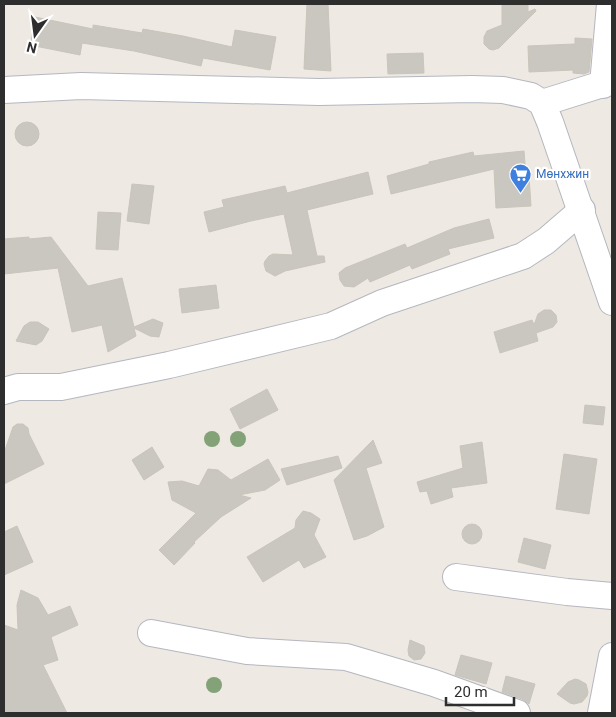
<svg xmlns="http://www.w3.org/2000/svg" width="616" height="717" viewBox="0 0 616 717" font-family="Roboto,sans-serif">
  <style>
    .building { fill: #cac7c0; stroke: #c9c5bb }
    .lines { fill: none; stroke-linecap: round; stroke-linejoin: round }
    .minor-casing { stroke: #b5b7c0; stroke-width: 28 }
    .minor { stroke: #fff; stroke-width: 26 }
    .tree { fill: #83a278 }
    .labels { text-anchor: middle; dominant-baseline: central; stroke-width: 4.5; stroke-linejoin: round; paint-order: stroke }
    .shop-label { font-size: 12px; fill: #366cbe; stroke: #fff; text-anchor: start }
  </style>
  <rect width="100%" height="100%" fill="#eee9e2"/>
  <g class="building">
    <polygon points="307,4 328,4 331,71 304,69"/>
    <polygon points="502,4 528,4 528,12 535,9 536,11 499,48 493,50 489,49 484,44 484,37 487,31 502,25"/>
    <polygon points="35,17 93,29 93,25 142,33 143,29 183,36 232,47 235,30 276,37 270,70 203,58 201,66 134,51 82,43 80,55 30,45"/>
    <polygon points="575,38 592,39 589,72 584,74 573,73 573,70 529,72 528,46 575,44"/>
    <polygon points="423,53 424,73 388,74 387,54"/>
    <circle cx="27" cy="134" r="12"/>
    <polygon points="524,151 526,176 529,176 531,206 496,208 494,169 391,194 387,176 429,164 429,162 473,152 474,156"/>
    <polygon points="368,172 373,194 307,210 317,256 324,256 325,262 285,271 275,276 266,271 264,264 265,261 269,256 273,254 293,255 284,214 251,221 209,232 204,212 224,207 222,200 285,186 287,193"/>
    <polygon points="132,184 154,186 149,224 127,221"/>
    <polygon points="98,212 121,213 118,250 96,249"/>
    <polygon points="489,219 494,238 448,249 450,254 412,269 410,265 370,282 368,278 354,287 344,286 340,280 339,273 345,268 405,244 407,248 454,228"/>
    <polygon points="29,237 29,239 51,237 88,286 122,278 134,327 153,319 163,323 159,337 150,336 134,328 136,336 108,352 102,325 72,332 58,268 4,274 4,239"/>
    <polygon points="216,285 219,308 182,313 179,289"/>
    <polygon points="544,310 551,310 556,315 557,322 553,327 536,333 538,341 500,353 494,332 532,320 534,325 538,314"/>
    <polygon points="30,322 38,322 49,329 42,341 36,345 16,341 24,326"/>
    <polygon points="267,389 278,410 240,429 230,409"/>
    <polygon points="585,405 605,407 603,425 583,423"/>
    <polygon points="17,424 23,424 28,428 29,434 44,464 4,484 4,453 13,427"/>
    <polygon points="373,440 382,463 366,468 384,527 367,536 354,540 334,480"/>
    <polygon points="482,442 487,483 451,488 453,497 431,504 427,491 420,492 417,482 463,468 460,446"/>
    <polygon points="152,447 164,467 144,480 132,460"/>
    <polygon points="564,454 597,459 589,514 556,509"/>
    <polygon points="338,456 342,468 287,485 281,469"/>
    <polygon points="268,459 280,480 265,490 239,495 251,498 221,517 194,542 195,543 174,565 159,550 196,513 172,500 168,482 182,481 199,486 208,469 218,470 231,480"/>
    <polygon points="303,511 311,513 320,519 314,535 326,557 304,568 299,560 263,582 247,557 295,528 296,520"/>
    <circle cx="472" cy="534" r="10"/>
    <polygon points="17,526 33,562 4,575 4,532"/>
    <polygon points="524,538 551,545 545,569 518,562"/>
    <polygon points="21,590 38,598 48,615 70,606 78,625 51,637 58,660 43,665 67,713 4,713 4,625 18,630 17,605"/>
    <polygon points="410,640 424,646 425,653 421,659 414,660 409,656 408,650"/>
    <polygon points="461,655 492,663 486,684 455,675"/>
    <polygon points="506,676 535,684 529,704 522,699 502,692"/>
    <polygon points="575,679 579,680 586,684 588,692 587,696 582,702 574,704 570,703 557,694 568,682"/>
  </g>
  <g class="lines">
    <defs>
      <g id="minor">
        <polyline points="603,85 610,4"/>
        <polyline points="4,90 81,86 319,92 472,89 503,90 531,96 542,103 550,122 612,302"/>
        <polyline points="542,103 612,81"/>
        <polyline points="4,391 18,387 61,387 169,365 331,326 382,303 523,256 546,241 582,210"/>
        <polyline points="456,577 567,592 612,596"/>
        <polyline points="151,633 247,651 346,657 434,683 517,713"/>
        <polyline points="601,713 612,656"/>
      </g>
    </defs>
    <use href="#minor" class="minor-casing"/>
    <use href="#minor" class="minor"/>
  </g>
  <g class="tree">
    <circle cx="212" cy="439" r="8"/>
    <circle cx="238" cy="439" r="8"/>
    <circle cx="214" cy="685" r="8"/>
  </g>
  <defs>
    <symbol id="supermarket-pin" viewBox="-11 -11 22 30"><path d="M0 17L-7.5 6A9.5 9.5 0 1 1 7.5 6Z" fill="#3f7fe0" stroke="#fff"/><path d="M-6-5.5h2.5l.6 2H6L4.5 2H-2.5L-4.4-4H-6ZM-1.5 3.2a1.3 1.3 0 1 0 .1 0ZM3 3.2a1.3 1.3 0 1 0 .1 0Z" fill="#fff"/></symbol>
  </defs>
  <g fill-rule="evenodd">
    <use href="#supermarket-pin" x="508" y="162" width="25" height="34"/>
  </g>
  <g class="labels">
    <g class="shop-label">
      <text x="536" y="174">Мөнхжин</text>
    </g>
  </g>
  <rect width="616" height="717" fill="none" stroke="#2e2e2e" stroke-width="10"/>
  <g transform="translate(35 35) rotate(194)" stroke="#ffffff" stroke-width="4" paint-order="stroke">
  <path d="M0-4L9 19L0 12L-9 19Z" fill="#2e2e2e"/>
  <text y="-8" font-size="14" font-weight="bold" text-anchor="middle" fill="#2e2e2e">N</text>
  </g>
  <path d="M446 697v8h68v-8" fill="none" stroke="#2e2e2e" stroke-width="2.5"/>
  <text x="454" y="697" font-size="15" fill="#2e2e2e" stroke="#ffffff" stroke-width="4" paint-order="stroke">20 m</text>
</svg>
